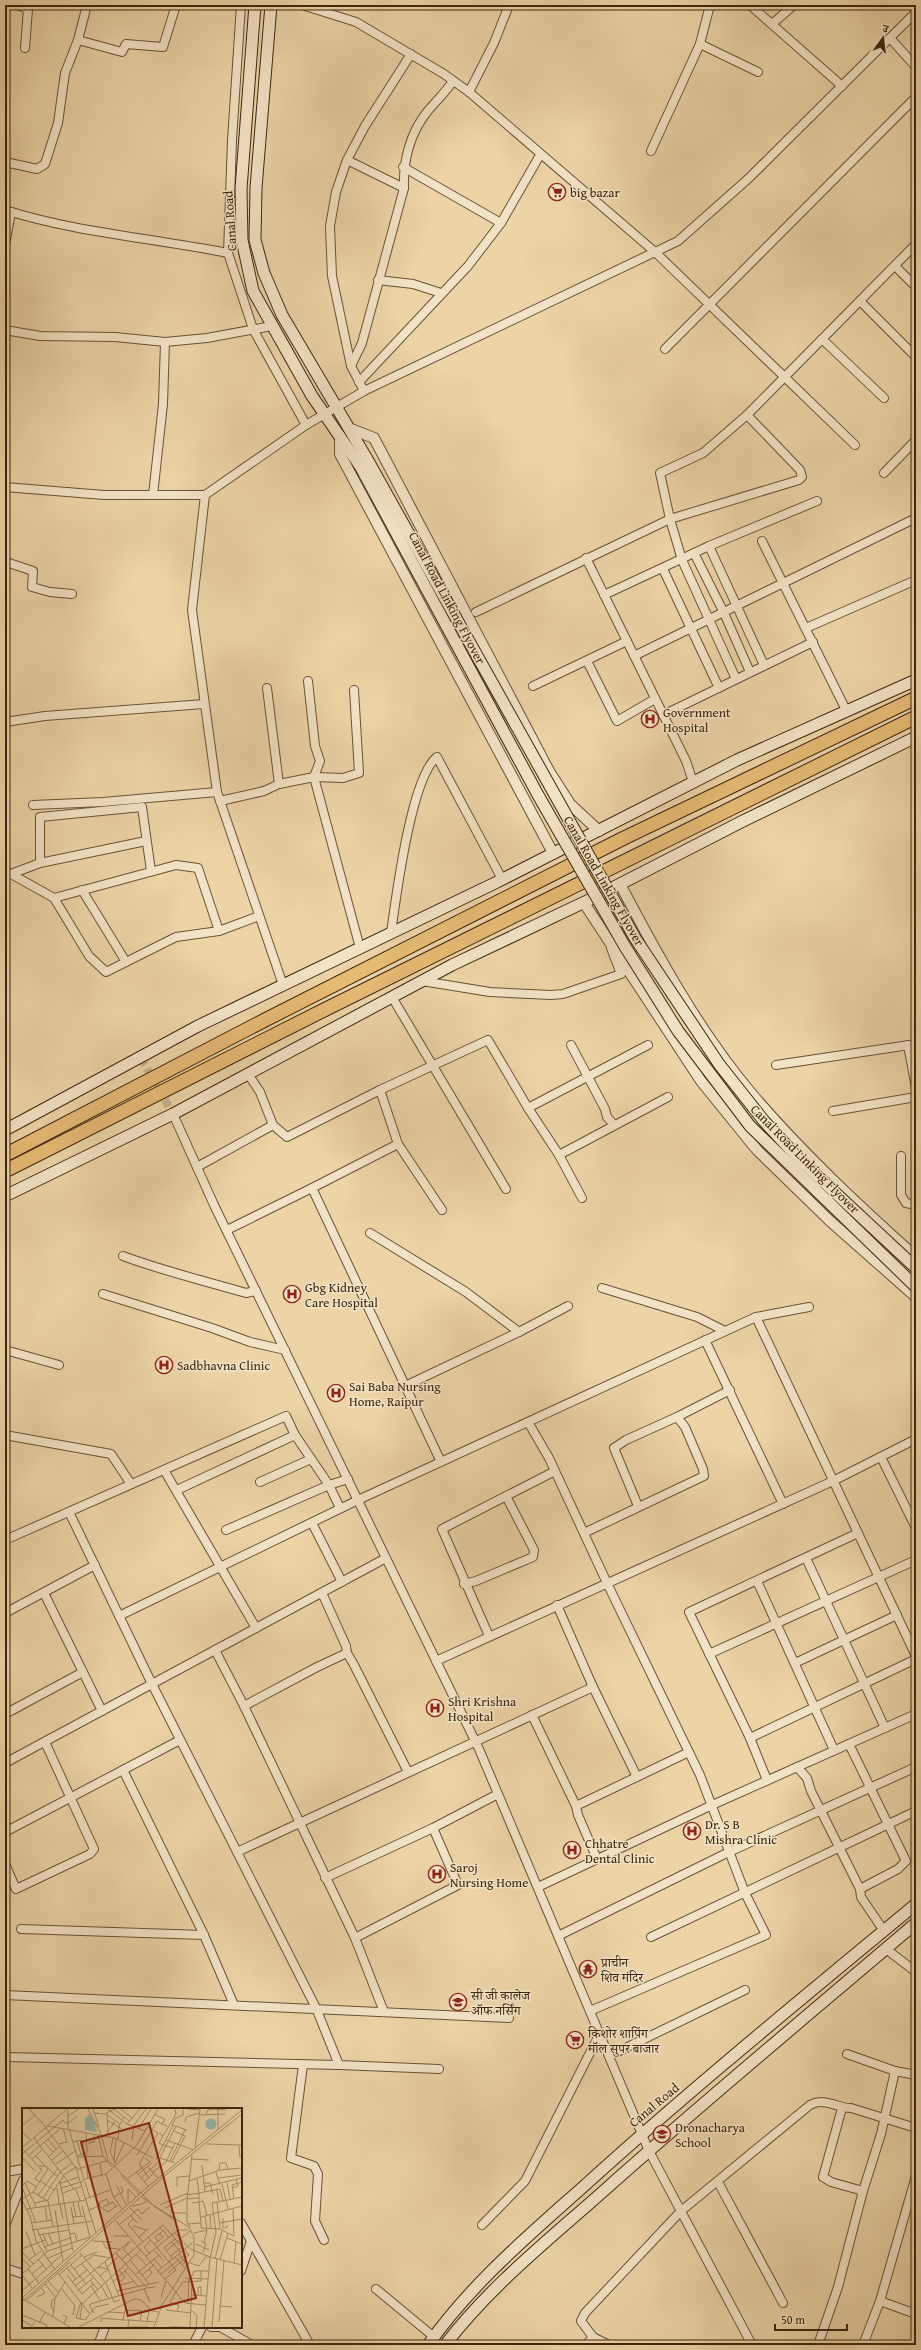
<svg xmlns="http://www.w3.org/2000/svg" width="921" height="2350" viewBox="0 0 921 2350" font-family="'Gentium Book Plus','Noto Serif Devanagari',serif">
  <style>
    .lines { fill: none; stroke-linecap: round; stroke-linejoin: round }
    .minor-tunnel { stroke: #c9b188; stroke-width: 8; stroke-dasharray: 8 4; stroke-linecap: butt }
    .minor-casing { stroke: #695234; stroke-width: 10 }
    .tertiary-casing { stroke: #695234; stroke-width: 12 }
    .secondary-casing { stroke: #3d260d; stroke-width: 13 }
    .trunk-casing { stroke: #3d260d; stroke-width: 15 }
    .minor { stroke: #f3e3c6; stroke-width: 8 }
    .tertiary { stroke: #f3e3c6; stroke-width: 10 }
    .secondary { stroke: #f3e3c6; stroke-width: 11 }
    .trunk { stroke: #e6ba74; stroke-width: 13 }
    .secondary-bridge-casing { stroke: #3d260d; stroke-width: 13; stroke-linecap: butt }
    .secondary-bridge { stroke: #f3e3c6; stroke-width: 11 }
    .labels { text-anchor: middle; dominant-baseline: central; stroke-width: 3; stroke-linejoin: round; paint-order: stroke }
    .poi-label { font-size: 13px; fill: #3d260d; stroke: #f3e3c6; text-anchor: start }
    .street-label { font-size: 13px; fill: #3d260d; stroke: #f3e3c6 }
    .inset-road { fill: none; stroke: #a68e69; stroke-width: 1 }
    .view { fill: #8f2418; fill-opacity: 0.15; stroke: #8f2418; stroke-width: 2 }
    .inset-edge { fill: none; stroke: #3d260d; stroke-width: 2 }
  </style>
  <rect width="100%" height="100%" fill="#ecd4a7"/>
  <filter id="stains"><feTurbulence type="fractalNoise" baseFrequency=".005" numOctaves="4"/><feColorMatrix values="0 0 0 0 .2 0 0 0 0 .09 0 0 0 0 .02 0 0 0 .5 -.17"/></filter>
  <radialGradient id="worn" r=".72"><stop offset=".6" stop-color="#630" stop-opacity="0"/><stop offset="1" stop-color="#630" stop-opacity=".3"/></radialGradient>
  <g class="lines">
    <polyline class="minor-tunnel" points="141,1058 173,1114"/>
    <defs>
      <g id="minor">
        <polyline points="17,5 28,9 25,48"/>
        <polyline points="241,5 232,140 228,253 253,329 306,425"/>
        <polyline points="302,5 356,22 444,74 469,92 655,252 855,445"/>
        <polyline points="750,5 842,86"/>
        <polyline points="772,24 794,5"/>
        <polyline points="890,38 916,67"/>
        <polyline points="78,40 122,52 126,44 163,47 176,5"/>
        <polyline points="700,44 758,72"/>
        <polyline points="469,92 494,43 509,5"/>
        <polyline points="651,151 700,44 710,5"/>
        <polyline points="347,160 404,188"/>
        <polyline points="5,162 37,169 45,164 58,123 65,73 78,40 87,5"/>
        <polyline points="403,167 501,223"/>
        <path d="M5 210C78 233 153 238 228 253"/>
        <polyline points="5,245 11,212"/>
        <polyline points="895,266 916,287"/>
        <polyline points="378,280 413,284 441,293"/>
        <polyline points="860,301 916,357"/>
        <polyline points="5,330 40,336 115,337 165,342 207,338 272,326"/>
        <polyline points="822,339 884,398"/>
        <polyline points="665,349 916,97"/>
        <path d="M351 366 362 343 404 188C403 161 410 133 427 112 436 101 445 93 453 81"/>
        <polyline points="359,382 468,266 501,223 540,155"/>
        <polyline points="364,391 351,366 332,276 330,226 336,192 347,160 365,126 411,54"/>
        <polyline points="884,473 916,440"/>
        <polyline points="5,487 104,495 205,495 306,425 364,391 678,241 749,178 916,12"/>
        <polyline points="153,495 163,404 165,342"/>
        <polyline points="205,495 192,610 217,792 283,985"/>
        <polyline points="762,541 847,712"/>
        <polyline points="709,546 764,665"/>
        <polyline points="694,553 724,613 750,672"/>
        <polyline points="586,558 686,761 693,782"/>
        <polyline points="5,565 9,563 33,571 32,587 50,592 72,594"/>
        <polyline points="663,569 719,688"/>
        <polyline points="604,595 709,546 817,501"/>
        <polyline points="476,612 670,519 799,480 802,477 800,470 747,415"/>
        <polyline points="806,628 916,580"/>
        <polyline points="634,656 916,518"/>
        <polyline points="587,661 617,721 655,699"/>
        <polyline points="736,679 682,560 670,519 660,473 703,453 747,415 916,244"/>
        <polyline points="308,681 315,746 320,761 314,777 360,948"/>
        <polyline points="533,686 627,641"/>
        <polyline points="267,688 279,784"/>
        <polyline points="663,715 813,642"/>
        <polyline points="5,722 45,716 204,704"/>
        <polyline points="220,801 264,791 279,784 314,777 343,778 359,773 354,690"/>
        <polyline points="33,805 103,802 217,792"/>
        <polyline points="40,863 146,841"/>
        <polyline points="5,874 11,874 54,898 89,956 106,972 176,937 219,931 259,916"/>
        <polyline points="11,874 40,863 40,817 142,807 151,871"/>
        <polyline points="82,890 126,962"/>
        <polyline points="54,898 176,865 198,868 219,931"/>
        <path d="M391 933C396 898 411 777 437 757L502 879"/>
        <polyline points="422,981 490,992 551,995 563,994 621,974 611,948"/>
        <polyline points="392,997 506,1189"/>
        <polyline points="571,1045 605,1109 607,1117 614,1125"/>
        <polyline points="908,1045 916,1088"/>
        <polyline points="776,1065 916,1044"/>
        <polyline points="248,1074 260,1092 273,1125 287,1137 380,1090"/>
        <polyline points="528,1108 559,1155 582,1198"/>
        <polyline points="833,1111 916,1097"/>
        <polyline points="173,1114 214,1205 479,1749 649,2151 752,2345"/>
        <polyline points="398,1144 380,1090 488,1040 528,1108 648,1045"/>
        <polyline points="559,1155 668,1097"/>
        <polyline points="901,1156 901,1195 906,1203 916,1205"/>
        <polyline points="197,1167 273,1125"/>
        <polyline points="227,1230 312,1188"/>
        <polyline points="370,1233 466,1292 519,1332"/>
        <path d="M123 1256C163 1271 205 1281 246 1293L256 1291"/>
        <polyline points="602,1288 697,1317 725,1331"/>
        <polyline points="103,1294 212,1328 250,1342 285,1350"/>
        <polyline points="756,1317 809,1307"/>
        <polyline points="705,1340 783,1504"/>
        <polyline points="5,1350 59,1365"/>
        <polyline points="405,1386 519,1332 568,1306"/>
        <polyline points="528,1422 549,1458 607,1583 700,1775 745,1893 766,1935 590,2011"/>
        <polyline points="5,1435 111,1454 131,1484"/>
        <polyline points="295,1435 329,1485 348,1479"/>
        <polyline points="881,1457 916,1528"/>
        <polyline points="441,1462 312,1188 398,1144 442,1210"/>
        <polyline points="164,1470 256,1628"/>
        <polyline points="260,1482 311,1459"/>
        <polyline points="638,1506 614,1448 626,1440 677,1417 730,1390"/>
        <polyline points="69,1512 152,1684 316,2008 339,2065 439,2069"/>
        <polyline points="312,1523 342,1582"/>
        <polyline points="226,1530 329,1485 340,1508"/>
        <polyline points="584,1533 704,1476 703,1469 685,1427 677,1417"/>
        <polyline points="5,1540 286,1416 295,1435 177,1490"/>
        <polyline points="806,1558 885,1728"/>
        <polyline points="757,1581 834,1750"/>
        <polyline points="464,1584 476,1581 533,1557 534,1550 506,1496"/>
        <polyline points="44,1593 102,1711"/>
        <polyline points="322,1593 346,1646 347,1653 353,1663 408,1772"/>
        <polyline points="557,1605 593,1687 637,1777"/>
        <polyline points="5,1613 95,1565"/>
        <polyline points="119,1616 358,1500 756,1317 916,1656"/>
        <polyline points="489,1636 442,1529 555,1471"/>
        <polyline points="215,1650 244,1706 355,1938 384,2012"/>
        <polyline points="709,1654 916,1560"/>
        <polyline points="436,1661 833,1481 916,1439"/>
        <polyline points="795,1663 897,1615"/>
        <polyline points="244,1706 317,1667 347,1653"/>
        <polyline points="5,1714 83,1672"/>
        <polyline points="532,1715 576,1806 578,1815 597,1859"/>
        <polyline points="750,1738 916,1659"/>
        <polyline points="849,1744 906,1861 898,1869 860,1889"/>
        <polyline points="5,1763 386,1558"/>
        <polyline points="797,1767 807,1778 811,1791 860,1889 861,1897 884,1931"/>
        <polyline points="123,1770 204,1935 234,2005"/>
        <polyline points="767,1780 750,1738 689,1612 858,1533"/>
        <polyline points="576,1806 689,1752"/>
        <polyline points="5,1832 180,1740"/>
        <polyline points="237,1852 593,1687"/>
        <polyline points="5,1864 16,1889 90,1854 94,1849 45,1742"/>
        <polyline points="325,1878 433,1828 498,1794"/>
        <polyline points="538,1887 710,1806 916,1714"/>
        <polyline points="21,1929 204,1935"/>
        <polyline points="558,1936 729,1852 916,1767"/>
        <polyline points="651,1937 916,1811"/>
        <polyline points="355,1938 458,1885 433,1828"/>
        <polyline points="886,1949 916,1972"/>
        <polyline points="5,1995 509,2018"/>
        <polyline points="847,2054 895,2071 916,2075"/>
        <polyline points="609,2056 745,1990"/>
        <polyline points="5,2057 339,2065"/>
        <polyline points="303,2065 291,2158 314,2166 318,2174 315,2221 324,2240"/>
        <polyline points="842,2108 823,2177 831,2182 863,2191"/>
        <polyline points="5,2172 23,2169"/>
        <polyline points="718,2182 783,2303"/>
        <polyline points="241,2223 310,2345"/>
        <polyline points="482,2225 525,2181 600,2033"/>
        <polyline points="5,2226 23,2180"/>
        <polyline points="5,2268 23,2274"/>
        <polyline points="241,2271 251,2241"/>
        <polyline points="376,2289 434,2337"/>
        <polyline points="880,2301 916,2314"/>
        <polyline points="211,2327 223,2327"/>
        <polyline points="222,2328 252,2345"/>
        <polyline points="98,2345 105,2327"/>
        <polyline points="193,2345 202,2327"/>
        <polyline points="586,2345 593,2337"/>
        <path d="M609 2345 593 2337 581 2321 585 2313 681 2211 810 2105C826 2097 836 2108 851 2108L916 2128"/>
        <polyline points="818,2345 838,2287 863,2191 881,2134 895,2071"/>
        <polyline points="863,2345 880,2301 916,2176"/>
      </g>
      <g id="tertiary">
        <polyline points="351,429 374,438 549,771 570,804 599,831"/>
        <polyline points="340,436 340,454 553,853"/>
        <path d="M620 884C658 956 698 1030 751 1093 801 1152 859 1206 916 1257"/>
        <polyline points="584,903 701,1081 757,1150 830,1221 916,1297"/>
      </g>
      <g id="secondary">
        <polyline points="255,5 241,189 242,240 253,291 312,396 360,466"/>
        <polyline points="271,5 256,188 255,240 264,273 282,315 367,459"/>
        <polyline points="5,1130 198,1026 495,883 737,760 916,680"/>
        <polyline points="5,1196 173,1114 452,965 589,900 743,821 916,737"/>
        <path d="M428 2345C471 2284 528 2236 583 2187 691 2089 804 1997 916 1904"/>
        <path d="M445 2345C491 2285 551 2238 607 2188 708 2098 813 2011 916 1923"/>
      </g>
      <g id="trunk">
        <polyline points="5,1155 265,1020 624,838 916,698"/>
        <polyline points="5,1171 328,1008 916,717"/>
      </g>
    </defs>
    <use href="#minor" class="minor-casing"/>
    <use href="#tertiary" class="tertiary-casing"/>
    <use href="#secondary" class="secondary-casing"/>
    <use href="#trunk" class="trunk-casing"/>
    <use href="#minor" class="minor"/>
    <use href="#tertiary" class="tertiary"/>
    <use href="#secondary" class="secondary"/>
    <use href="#trunk" class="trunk"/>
    <defs>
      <g id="secondary-bridge">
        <polyline points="367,459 635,938 719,1064 764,1121 799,1159 916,1268"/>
        <polyline points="360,466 538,795 624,945 678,1031 750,1126 916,1287"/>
      </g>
    </defs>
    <use href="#secondary-bridge" class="secondary-bridge-casing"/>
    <use href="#secondary-bridge" class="secondary-bridge"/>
  </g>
  <defs>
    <symbol id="supermarket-ring" viewBox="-11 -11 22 22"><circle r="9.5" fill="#f3e3c6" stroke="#8f2418" stroke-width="1.5"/><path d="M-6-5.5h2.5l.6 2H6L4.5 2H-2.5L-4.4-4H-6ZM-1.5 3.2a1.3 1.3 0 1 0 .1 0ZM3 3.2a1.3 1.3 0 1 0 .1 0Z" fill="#8f2418"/></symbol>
    <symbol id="hospital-ring" viewBox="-11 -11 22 22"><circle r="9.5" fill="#f3e3c6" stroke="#8f2418" stroke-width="1.5"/><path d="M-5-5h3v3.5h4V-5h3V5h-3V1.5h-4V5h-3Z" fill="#8f2418"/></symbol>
    <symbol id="temple-ring" viewBox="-11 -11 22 22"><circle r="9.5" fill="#f3e3c6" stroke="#8f2418" stroke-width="1.5"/><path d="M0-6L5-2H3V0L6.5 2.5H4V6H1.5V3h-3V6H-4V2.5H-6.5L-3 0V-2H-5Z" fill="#8f2418"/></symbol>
    <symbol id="university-ring" viewBox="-11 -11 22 22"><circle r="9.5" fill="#f3e3c6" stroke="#8f2418" stroke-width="1.5"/><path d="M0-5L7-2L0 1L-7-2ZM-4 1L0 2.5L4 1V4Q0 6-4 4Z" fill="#8f2418"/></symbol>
    <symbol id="school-ring" viewBox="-11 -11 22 22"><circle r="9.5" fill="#f3e3c6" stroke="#8f2418" stroke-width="1.5"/><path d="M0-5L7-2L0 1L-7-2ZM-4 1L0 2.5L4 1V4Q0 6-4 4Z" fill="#8f2418"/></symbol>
  </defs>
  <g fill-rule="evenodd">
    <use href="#supermarket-ring" x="547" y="182" width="20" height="20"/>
    <use href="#hospital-ring" x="640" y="709" width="20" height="20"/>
    <use href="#hospital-ring" x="282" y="1284" width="20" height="20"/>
    <use href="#hospital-ring" x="154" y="1355" width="20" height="20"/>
    <use href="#hospital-ring" x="326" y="1383" width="20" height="20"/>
    <use href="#hospital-ring" x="425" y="1698" width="20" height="20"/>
    <use href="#hospital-ring" x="682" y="1821" width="20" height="20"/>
    <use href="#hospital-ring" x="562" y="1840" width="20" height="20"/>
    <use href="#hospital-ring" x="427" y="1864" width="20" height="20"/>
    <use href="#temple-ring" x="578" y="1959" width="20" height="20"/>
    <use href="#university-ring" x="448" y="1992" width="20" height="20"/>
    <use href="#supermarket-ring" x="565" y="2030" width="20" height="20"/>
    <use href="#school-ring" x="652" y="2124" width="20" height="20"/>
  </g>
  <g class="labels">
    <g class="poi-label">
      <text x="570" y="192">big bazar</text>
      <text x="663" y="712">Government<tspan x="663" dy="15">Hospital</tspan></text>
      <text x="305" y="1287">Gbg Kidney<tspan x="305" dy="15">Care Hospital</tspan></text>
      <text x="177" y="1365">Sadbhavna Clinic</text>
      <text x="349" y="1386">Sai Baba Nursing<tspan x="349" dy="15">Home, Raipur</tspan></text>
      <text x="448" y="1701">Shri Krishna<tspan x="448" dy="15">Hospital</tspan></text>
      <text x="705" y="1824">Dr. S B<tspan x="705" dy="15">Mishra Clinic</tspan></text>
      <text x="585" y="1843">Chhatre<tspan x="585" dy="15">Dental Clinic</tspan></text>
      <text x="450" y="1867">Saroj<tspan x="450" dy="15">Nursing Home</tspan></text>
      <text x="601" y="1962">प्राचीन<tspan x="601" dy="15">शिव मंदिर</tspan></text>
      <text x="471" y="1995">सी जी कालेज<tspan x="471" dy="15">ऑफ नर्सिंग</tspan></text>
      <text x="588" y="2033">किशोर शापिंग<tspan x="588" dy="15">मॉल सुपर बाजार</tspan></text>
      <text x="675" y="2127">Dronacharya<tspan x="675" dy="15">School</tspan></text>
    </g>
    <g class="street-label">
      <text transform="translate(230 221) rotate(-94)">Canal Road</text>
      <text transform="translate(447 598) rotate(62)">Canal Road Linking Flyover</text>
      <text transform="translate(604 881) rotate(60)">Canal Road Linking Flyover</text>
      <text transform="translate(805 1159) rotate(45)">Canal Road Linking Flyover</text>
      <text transform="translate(654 2105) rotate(-40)">Canal Road</text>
    </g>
  </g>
  <g transform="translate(22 2108)">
    <rect width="220" height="220" fill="#ecd4a7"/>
    <path d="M68 6 73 16 75 24 63 22V10ZM183.5 16a5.5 5.5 0 1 1 11 0a5.5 5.5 0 1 1-11 0Z" fill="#99b7ad"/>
    <path class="inset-road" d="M7 1 24 19M66 1 79 26 86 52 133 99 167 119 172 129V147L140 197 132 219M71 1 77 19M86 1 105 16 123 23M92 1 107 13M99 1 110 10M161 1V7L154 10 150 17 165 22M165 1 177 2M72 5 83 6 92 1M84 6 98 16M184 6 186 2 192 1 204 2M85 7 86 24M133 7 143 11 140 16 145 18M177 7 203 6M46 8 57 1M85 12 100 21M163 14 164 9 177 5M105 16 118 1M0 18 13 7M26 18 93 30 131 50M126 19 136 25 117 56 127 70M24 20 54 60 74 125M117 20 129 1M46 21V1M47 21 62 72M196 22V1M0 23 8 32M137 25 141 28 154 6 153 1M76 27 81 48 90 59M83 28 93 13M141 28 137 35 141 37 144 32 172 42M12 30 52 81M91 30 88 44 94 56M26 31 34 41M96 31 97 18 102 9M110 32 112 17 124 1M144 32 151 17M55 33 59 46M22 34 31 44M51 34 59 32 62 37M66 35 72 34V26M37 36 45 34 41 20M185 36 220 37M217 38 218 50M0 40 45 1M0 40 16 58H23L35 68M173 40 178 1M0 46 41 12 43 15H47L55 8M7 47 38 21M13 47 23 58M115 47 135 13 140 16M27 48 37 39M55 48 65 45 64 25M0 49 13 63M56 49 81 48M64 50 66 71M10 51 21 41M134 51 141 37 151 40M170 51 187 52M30 52 41 43M92 53 94 31M148 53 163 22M150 54 163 28 152 23M93 55 102 35M153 55 138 50 154 18M34 56 53 43M78 56 80 68M180 57 183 84M126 59 136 70M17 60 20 61 13 71 18 74M59 60 85 53M197 62 198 55H204L206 61M114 64 126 78M131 64 144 54 153 35M194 64 198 77M84 66 91 88 100 101M116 66 130 55M99 67 117 86M106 70 128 54 123 50M119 70 138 53M196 70 220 67M175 71 177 85 198 81 201 93 220 89M18 73 32 82M38 73 51 143M167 73 198 62 220 60M63 74 68 90M122 74 132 65M3 75 14 99M39 75 57 69M59 75 63 71 84 66 114 38 136 1M181 75H188L191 86M205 75 208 91M200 76 206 101M0 78 5 73 15 79M95 78 104 97M0 79 14 115M155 79V69L168 68M182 79 220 70M35 80 37 96M40 80 58 74M210 80 216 78 214 71M54 81 58 93M195 82 197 94M11 84 25 93 42 67 54 59 58 62M41 85 60 78M16 87 36 60M165 87 177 85V94L181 93 185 107M91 89 101 84 99 78M120 89 151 111M21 90 39 63 50 55M0 91 11 84 26 61M63 91 88 82M165 91 177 90M212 91 210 77 220 74M0 92 8 108 14 133 33 162M26 93 31 119M51 94 54 109M56 94 59 108M195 94 198 121M13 95 25 92M106 95V81L114 89M38 96 41 111M138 97 166 85M77 98 78 94 85 91 87 96M110 98 120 96 124 93M23 99 25 113M49 99 52 116M81 99 91 94 94 99M108 100 120 112M143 100 165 90M5 101 64 92M33 102 41 153M67 102 77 98 86 104 96 97M149 102 150 105H165M188 107 189 120M50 109 63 108M179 109 220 98M201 110V120H205V117M111 111 109 107 116 101 120 106 128 99M94 113 163 195 184 197M9 115 30 112M116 115 111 111 106 116 121 134M179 115V120L198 121 212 128 211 100M197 115 220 111M166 116 179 115 177 94 170 95M97 117 109 107M111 118 124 122M138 119 147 130M168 119 165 114V93L170 47M15 121 25 144M10 122 70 113M4 124 13 147M26 125 31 136M153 125 168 141 188 149 220 157M172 125 185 122 183 108M21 126 26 138M48 126 53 125 55 133M16 127 47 122M92 128H107M117 129 127 120M126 129 154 162 143 171M205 130 220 136M71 133 90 134M136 133 133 129 141 123M179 133 184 136 181 144M81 134 84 140 98 141M150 134 159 145M182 135 185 122M133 136 141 129 137 126M174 136 187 142M22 139 48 130M0 141 23 132M101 141 110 150M132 142 142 153M144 143 168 123M1 145 11 156M58 145 84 175 92 194 98 192M94 145 125 180 133 179M114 146 124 157M128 146 122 139 129 132M157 146 163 154 160 157M124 148 156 122H166M149 148 160 139M62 149 75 144M153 149 163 160M0 150 8 159M188 150 194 124 190 95 201 93M16 151 24 161M24 151 50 140M100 151 141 117 167 147 146 165M132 151 140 160M151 151 142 140 153 131M193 151 200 123M7 152 19 143M108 152 127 176M198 152 206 125M83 154 97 188M59 155 80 179 86 190M168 155 177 158 185 147M212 155 214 134M29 156 40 147M49 157 64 176M76 159 86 161 78 168M85 159 97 148M45 160 54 171M6 161 17 175M52 161 72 147 88 150M103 163 116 178M136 163 170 135M36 165 67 205M0 166 26 143 68 129 60 98M10 166 21 157M139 166 165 145M0 167 10 180M37 167 60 147M45 167 60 186 71 176M113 167 137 147M120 167 132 157M95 170 98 174 103 169 97 162M163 170 186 171M169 170 172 163H186M124 171 130 165 127 161M68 172 76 182M26 173 37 185M50 174 65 162M91 174 106 160M23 176 34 190M99 177 113 173M53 178 108 133 102 141M69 178 78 192M40 181 53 198 51 207M122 181 128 194M0 183 29 157M55 183 71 170M95 183 137 174M170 187 184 188M176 187V179H179V188M15 189 23 185 19 179M139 189 144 173M0 190 129 76 220 2M1 191 48 219M5 192 48 154M0 194 140 70 220 6M59 194 54 210 63 212 73 199 87 196M166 195 167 170M198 198 210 199M122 202 127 204 125 213M144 202 169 205M169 202 175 208 174 219M33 203 29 200 30 192 33 191M155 203 157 197 148 195 153 185 161 174 179 173V163M86 204 103 205M72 205 67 197 71 195 125 180M0 207 25 217 24 219M41 207 45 209 42 216M31 208 33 191 43 174M58 211 60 196 119 142M0 212 10 218 13 214M107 212H101L103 202 120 203 118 213M79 214V210L101 212M197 214 202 153M17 215 23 204M106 218 107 212 132 214M57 219 112 191 119 192 130 203 136 204M105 219H126M147 219H161M168 219 170 174M182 219 188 149M190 219 195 151"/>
    <path class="view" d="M127 15 174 190 106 208 59 34Z"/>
    <rect width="220" height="220" class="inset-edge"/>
  </g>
  <rect width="921" height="2350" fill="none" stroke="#ecd4a7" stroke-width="20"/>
  <rect x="6" y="6" width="909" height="2338" fill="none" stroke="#3d260d" stroke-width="2"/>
  <rect x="10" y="10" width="901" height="2330" fill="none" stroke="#3d260d"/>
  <g transform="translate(883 38) rotate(15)" stroke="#f3e3c6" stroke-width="3" paint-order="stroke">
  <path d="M0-3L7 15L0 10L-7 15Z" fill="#3d260d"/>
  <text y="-6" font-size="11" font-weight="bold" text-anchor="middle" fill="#3d260d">उ</text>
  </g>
  <path d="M775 2324v6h72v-6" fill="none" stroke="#3d260d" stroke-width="2"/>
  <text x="781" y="2324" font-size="12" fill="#3d260d" stroke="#f3e3c6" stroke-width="3" paint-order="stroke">50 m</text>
  <rect width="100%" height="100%" filter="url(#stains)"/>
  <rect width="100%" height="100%" fill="url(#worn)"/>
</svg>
